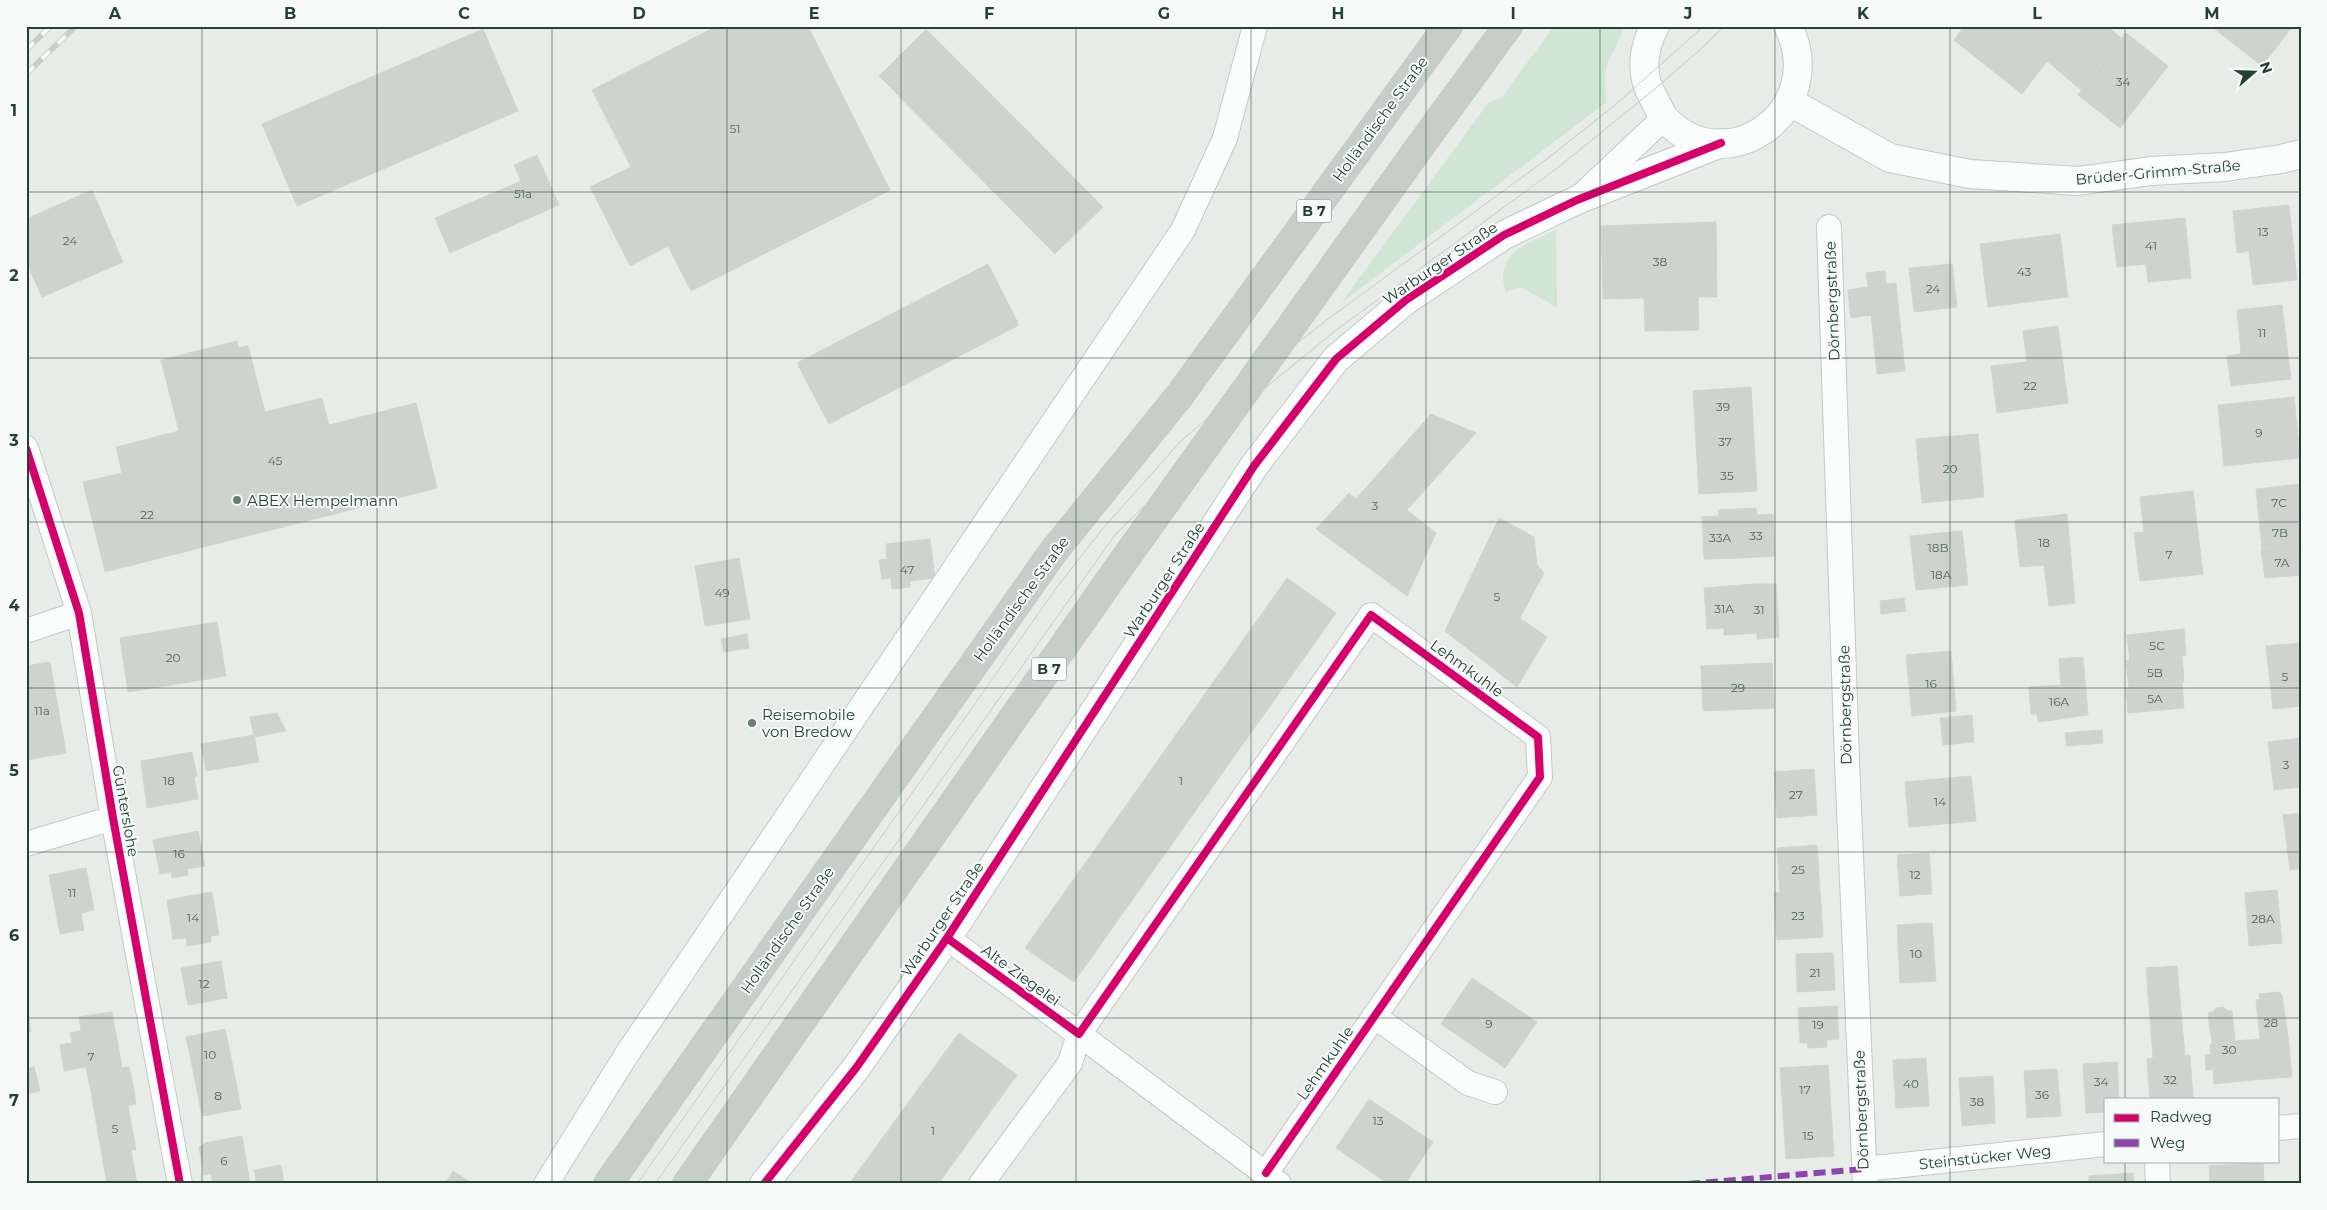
<svg xmlns="http://www.w3.org/2000/svg" width="2327" height="1210" viewBox="0 0 2327 1210" font-family="Montserrat,sans-serif">
  <style>
    .green { fill: #d1e5d4 }
    .building { fill: #ced3d0; stroke: #d0d5d2 }
    .lines { fill: none; stroke-linecap: round; stroke-linejoin: round }
    .minor-casing { stroke: #c4c9c6; stroke-width: 26 }
    .tertiary-casing { stroke: #c4c9c6; stroke-width: 30 }
    .trunk-casing { stroke: #c2cbc7; stroke-width: 30 }
    .minor { stroke: #fbfcfc; stroke-width: 24 }
    .tertiary { stroke: #fbfcfc; stroke-width: 28 }
    .trunk { stroke: #c6ceca; stroke-width: 28 }
    .tram { stroke: #c8cdca; stroke-width: 1 }
    .rail-casing { stroke: #c8cdca; stroke-width: 5.5 }
    .rail { stroke: #f6faf8; stroke-width: 4; stroke-dasharray: 11; stroke-linecap: butt }
    .quiet { stroke: #8e44ad; stroke-width: 6; stroke-dasharray: 12 6; stroke-linecap: butt }
    .cycleway-casing { stroke: #f6faf8; stroke-width: 11 }
    .cycleway { stroke: #d6006c; stroke-width: 8 }
    .grid { fill: none; stroke: #244134; stroke-width: 1; stroke-opacity: 0.55 }
    .poi-dot { fill: #687d73; stroke: #f6faf8; stroke-width: 2 }
    .labels { text-anchor: middle; dominant-baseline: central; stroke-width: 4; stroke-linejoin: round; paint-order: stroke }
    .number-label { font-size: 12px; fill: #4f665c }
    .shield { fill: #f6faf8; stroke: #63786f; stroke-width: 1 }
    .shield-label { font-size: 14px; font-weight: bold; fill: #244134 }
    .street-label { font-size: 15px; fill: #244134; stroke: #f6faf8 }
    .poi-label { font-size: 15px; fill: #244134; stroke: #f6faf8; text-anchor: start }
    .neatline { fill: none; stroke: #244134; stroke-width: 2 }
    .grid-label { font-size: 16px; text-anchor: middle; font-weight: bold; fill: #244134 }
  </style>
  <rect width="100%" height="100%" fill="#e7ece9"/>
  <g class="green">
    <path d="M1554 26H1624C1614 61 1599 60 1607 102L1341 303 1489 102 1502 97Z"/>
    <path d="M1556 230 1557 307 1520 287 1506 292C1492 254 1528 243 1556 230Z"/>
  </g>
  <g class="building">
    <polygon points="717,26 808,26 890,190 691,291 668,246 630,266 590,187 631,167 592,90"/>
    <polygon points="1964,26 2107,26 2121,38 2081,90 2047,61 2022,94 1954,40"/>
    <polygon points="2211,26 2293,26 2262,66"/>
    <polygon points="483,29 518,111 297,206 262,124"/>
    <polygon points="926,29 1103,207 1055,254 879,76"/>
    <polygon points="2126,33 2168,66 2120,128 2078,95"/>
    <polygon points="537,155 559,205 450,253 435,218 521,181 514,165"/>
    <polygon points="92,190 123,262 42,297 26,261 26,219"/>
    <polygon points="2289,205 2297,280 2253,285 2249,251 2237,253 2233,211"/>
    <polygon points="2185,218 2191,278 2148,282 2146,264 2117,267 2112,225"/>
    <polygon points="1716,222 1717,297 1698,297 1699,330 1645,331 1644,298 1603,299 1601,226"/>
    <polygon points="2060,234 2068,297 1988,307 1980,244"/>
    <polygon points="988,264 1019,325 829,424 797,363"/>
    <polygon points="1952,264 1957,307 1914,312 1909,268"/>
    <polygon points="1885,271 1886,284 1896,283 1905,371 1877,374 1871,315 1851,318 1848,290 1868,287 1866,273"/>
    <polygon points="2282,305 2291,379 2231,386 2227,356 2241,354 2237,310"/>
    <polygon points="2058,326 2068,403 1997,413 1991,366 2027,362 2023,331"/>
    <polygon points="237,341 238,348 248,346 265,412 322,398 329,425 416,403 437,488 105,572 83,482 122,473 116,447 179,431 161,360"/>
    <polygon points="1751,387 1753,422 1695,425 1693,391"/>
    <polygon points="2294,397 2300,458 2224,466 2218,405"/>
    <polygon points="1431,414 1476,433 1407,510 1436,533 1407,596 1316,529 1349,493 1356,499"/>
    <polygon points="1753,422 1755,456 1697,460 1695,425"/>
    <polygon points="1978,434 1984,497 1922,503 1916,439"/>
    <polygon points="1755,456 1757,491 1699,494 1697,460"/>
    <polygon points="2301,484 2301,515 2259,519 2256,489"/>
    <polygon points="2193,491 2203,574 2140,581 2134,533 2144,532 2140,497"/>
    <polygon points="1756,508 1757,515 1773,514 1775,556 1739,558 1736,509"/>
    <polygon points="1736,509 1739,558 1704,559 1702,517 1719,516 1718,510"/>
    <polygon points="2067,514 2075,603 2049,606 2044,565 2020,567 2015,520"/>
    <polygon points="2301,515 2301,545 2262,548 2259,519"/>
    <polygon points="1499,518 1534,537 1537,565 1544,573 1520,618 1547,637 1517,687 1445,631"/>
    <polygon points="1962,531 1965,557 1913,563 1910,536"/>
    <polygon points="930,539 935,578 910,581 910,587 892,589 891,578 882,579 879,560 887,559 886,544"/>
    <polygon points="2301,545 2301,575 2265,578 2261,549"/>
    <polygon points="1965,557 1968,585 1916,590 1913,563"/>
    <polygon points="739,558 750,619 705,626 695,566"/>
    <polygon points="1287,578 1336,613 1074,982 1025,948"/>
    <polygon points="1759,584 1776,584 1779,637 1757,639 1757,633 1743,634 1740,585"/>
    <polygon points="1740,585 1743,634 1724,635 1724,628 1707,629 1704,588"/>
    <polygon points="1904,598 1906,611 1881,614 1880,601"/>
    <polygon points="217,622 226,676 128,692 120,638"/>
    <polygon points="2184,629 2186,655 2130,661 2127,635"/>
    <polygon points="747,634 749,648 724,652 721,639"/>
    <polygon points="2301,643 2301,706 2273,709 2266,646"/>
    <polygon points="1951,651 1956,711 1912,716 1906,655"/>
    <polygon points="2182,656 2184,682 2129,688 2126,661"/>
    <polygon points="2083,657 2088,715 2038,722 2037,714 2031,714 2029,687 2061,685 2059,659"/>
    <polygon points="50,662 66,753 26,760 26,666"/>
    <polygon points="1772,663 1774,708 1703,711 1701,666"/>
    <polygon points="2182,683 2184,708 2128,713 2126,688"/>
    <polygon points="277,713 286,731 254,737 250,717"/>
    <polygon points="1972,715 1974,742 1943,745 1940,718"/>
    <polygon points="2102,730 2103,743 2067,746 2065,733"/>
    <polygon points="254,735 259,762 206,771 201,744"/>
    <polygon points="2301,738 2301,787 2274,790 2268,742"/>
    <polygon points="192,752 197,776 194,777 198,799 147,808 141,761"/>
    <polygon points="1814,769 1817,815 1777,818 1774,772"/>
    <polygon points="1971,776 1976,821 1909,827 1905,782"/>
    <polygon points="2301,813 2301,868 2290,870 2283,815"/>
    <polygon points="198,831 205,866 187,869 188,875 172,878 171,872 160,874 153,840"/>
    <polygon points="1817,845 1820,891 1780,893 1777,848"/>
    <polygon points="1929,853 1932,894 1900,896 1897,855"/>
    <polygon points="86,868 94,910 81,913 84,930 60,934 49,875"/>
    <polygon points="2277,890 2282,943 2249,946 2245,893"/>
    <polygon points="1820,891 1823,937 1777,940 1774,893"/>
    <polygon points="212,892 219,935 210,936 211,942 187,946 186,938 173,939 167,900"/>
    <polygon points="1932,923 1936,981 1900,983 1897,925"/>
    <polygon points="1833,953 1835,990 1797,992 1796,954"/>
    <polygon points="221,961 227,998 188,1005 181,968"/>
    <polygon points="2177,966 2185,1056 2153,1058 2146,968"/>
    <polygon points="1472,978 1537,1022 1505,1068 1441,1024"/>
    <polygon points="2279,992 2282,995 2288,1037 2292,1077 2251,1080 2248,1040 2260,1039 2256,1000 2260,999 2259,994"/>
    <polygon points="26,1004 31,1031 26,1032"/>
    <polygon points="1837,1006 1839,1039 1826,1040 1827,1047 1808,1048 1807,1043 1800,1043 1798,1008"/>
    <polygon points="2223,1007 2228,1011 2232,1011 2235,1041 2248,1040 2251,1080 2214,1084 2213,1069 2206,1070 2205,1055 2211,1055 2210,1044 2212,1044 2208,1013 2213,1012 2216,1008"/>
    <polygon points="112,1012 122,1068 129,1067 133,1084 91,1092 86,1067 64,1071 60,1045 72,1043 70,1033 81,1031 79,1017"/>
    <polygon points="225,1029 234,1072 195,1080 186,1037"/>
    <polygon points="959,1033 1017,1075 938,1184 849,1184"/>
    <polygon points="2190,1055 2193,1099 2150,1099 2147,1059"/>
    <polygon points="1926,1058 1929,1106 1896,1108 1893,1060"/>
    <polygon points="2117,1062 2119,1099 2106,1099 2106,1112 2086,1113 2083,1064"/>
    <polygon points="1828,1065 1831,1110 1783,1113 1780,1068"/>
    <polygon points="34,1067 40,1091 26,1094 26,1069"/>
    <polygon points="2057,1069 2061,1116 2027,1118 2024,1071"/>
    <polygon points="234,1072 241,1109 202,1116 195,1080"/>
    <polygon points="1993,1076 1995,1123 1962,1126 1959,1078"/>
    <polygon points="133,1084 136,1104 128,1106 136,1150 131,1150 137,1184 107,1184 91,1092"/>
    <polygon points="1369,1099 1433,1142 1405,1184 1389,1184 1336,1148"/>
    <polygon points="1831,1110 1834,1156 1786,1159 1783,1113"/>
    <polygon points="242,1136 250,1184 213,1184 211,1174 204,1175 199,1147 206,1143"/>
    <polygon points="2263,1163 2264,1184 2210,1184 2209,1166"/>
    <polygon points="281,1165 284,1184 257,1184 254,1170"/>
    <polygon points="453,1171 473,1184 445,1184"/>
    <polygon points="2133,1173 2134,1184 2089,1184 2089,1176"/>
  </g>
  <g class="lines">
    <defs>
      <g id="minor">
        <polyline points="1580,197 1664,118"/>
        <polyline points="1829,227 1847,762 1865,1184"/>
        <polyline points="26,448 79,613 113,818 180,1184"/>
        <polyline points="26,631 79,613"/>
        <polyline points="26,844 113,818"/>
        <polyline points="947,938 1079,1034 1371,615 1538,737 1540,777 1266,1173"/>
        <polyline points="1374,1016 1468,1083 1495,1092"/>
        <polyline points="2278,1128 2301,1126"/>
        <polyline points="2157,1161 2158,1184"/>
        <polyline points="1864,1169 2106,1144"/>
        <polyline points="546,1184 627,1054 1183,230 1225,138 1255,26"/>
        <polyline points="981,1184 1070,1063 1079,1034 1279,1184"/>
      </g>
      <g id="tertiary">
        <path d="M1655 26C1642 49 1640 76 1654 99 1657 105 1661 113 1665 119 1727 184 1830 110 1788 26"/>
        <polyline points="1790,102 1890,158 1970,174 2078,181 2151,171 2225,167 2281,159 2301,154"/>
        <polyline points="764,1184 856,1068 947,938 1254,466 1336,359 1406,300 1504,235 1577,200 1721,143"/>
      </g>
      <g id="trunk">
        <polyline points="608,1184 1053,552 1180,395 1448,26"/>
        <polyline points="687,1184 1117,570 1413,156 1508,26"/>
      </g>
    </defs>
    <use href="#minor" class="minor-casing"/>
    <use href="#tertiary" class="tertiary-casing"/>
    <use href="#trunk" class="trunk-casing"/>
    <use href="#minor" class="minor"/>
    <use href="#tertiary" class="tertiary"/>
    <use href="#trunk" class="trunk"/>
    <g class="tram">
      <polyline points="637,1184 1057,587 1104,527 1181,441 1258,374 1328,319 1547,159 1615,105 1704,26"/>
      <polyline points="655,1184 1115,535 1254,397 1335,331 1556,169 1650,93 1702,48 1724,26"/>
    </g>
    <defs>
      <g id="rail">
        <polyline points="26,50 51,26"/>
        <polyline points="26,74 76,26"/>
      </g>
    </defs>
    <use href="#rail" class="rail-casing"/>
    <use href="#rail" class="rail"/>
    <polyline class="quiet" points="1688,1184 1864,1169"/>
    <defs>
      <g id="cycleway">
        <polyline points="26,448 79,613 113,818 180,1184"/>
        <polyline points="947,938 1079,1034 1371,615 1538,737 1540,777 1266,1173"/>
        <polyline points="764,1184 856,1068 947,938 1254,466 1336,359 1406,300 1504,235 1577,200 1721,143"/>
      </g>
    </defs>
    <use href="#cycleway" class="cycleway-casing"/>
    <use href="#cycleway" class="cycleway"/>
  </g>
  <path class="grid" d="M202 26V1184M377 26V1184M552 26V1184M727 26V1184M901 26V1184M1076 26V1184M1251 26V1184M1426 26V1184M1600 26V1184M1775 26V1184M1950 26V1184M2125 26V1099M26 192H2301M26 358H2301M26 522H2301M26 688H2301M26 852H2301M26 1018H2301M2125 1161V1184"/>
  <g class="poi-dot">
    <circle cx="237" cy="500" r="5"/>
    <circle cx="752" cy="723" r="5"/>
  </g>
  <g class="labels">
    <g class="number-label">
      <text x="2123" y="81">34</text>
      <text x="735" y="128">51</text>
      <text x="523" y="193">51a</text>
      <text x="2263" y="231">13</text>
      <text x="70" y="240">24</text>
      <text x="2151" y="245">41</text>
      <text x="1660" y="261">38</text>
      <text x="2024" y="271">43</text>
      <text x="1933" y="288">24</text>
      <text x="2262" y="332">11</text>
      <text x="2030" y="385">22</text>
      <text x="1723" y="406">39</text>
      <text x="2259" y="432">9</text>
      <text x="1725" y="441">37</text>
      <text x="275" y="460">45</text>
      <text x="1950" y="468">20</text>
      <text x="1727" y="475">35</text>
      <text x="2279" y="502">7C</text>
      <text x="1375" y="505">3</text>
      <text x="147" y="514">22</text>
      <text x="2280" y="532">7B</text>
      <text x="1756" y="535">33</text>
      <text x="1720" y="537">33A</text>
      <text x="2044" y="542">18</text>
      <text x="1938" y="547">18B</text>
      <text x="2169" y="554">7</text>
      <text x="2282" y="562">7A</text>
      <text x="907" y="569">47</text>
      <text x="1941" y="574">18A</text>
      <text x="722" y="592">49</text>
      <text x="1497" y="596">5</text>
      <text x="1724" y="608">31A</text>
      <text x="1759" y="609">31</text>
      <text x="2157" y="645">5C</text>
      <text x="173" y="657">20</text>
      <text x="2155" y="672">5B</text>
      <text x="2285" y="676">5</text>
      <text x="1931" y="683">16</text>
      <text x="1738" y="687">29</text>
      <text x="2155" y="698">5A</text>
      <text x="2059" y="701">16A</text>
      <text x="42" y="710">11a</text>
      <text x="2286" y="764">3</text>
      <text x="169" y="780">18</text>
      <text x="1181" y="780">1</text>
      <text x="1796" y="794">27</text>
      <text x="1940" y="801">14</text>
      <text x="179" y="853">16</text>
      <text x="1798" y="869">25</text>
      <text x="1915" y="874">12</text>
      <text x="72" y="892">11</text>
      <text x="1798" y="915">23</text>
      <text x="193" y="917">14</text>
      <text x="2263" y="918">28A</text>
      <text x="1916" y="953">10</text>
      <text x="1815" y="972">21</text>
      <text x="204" y="983">12</text>
      <text x="2271" y="1022">28</text>
      <text x="1489" y="1023">9</text>
      <text x="1818" y="1024">19</text>
      <text x="2229" y="1049">30</text>
      <text x="210" y="1054">10</text>
      <text x="91" y="1056">7</text>
      <text x="2170" y="1079">32</text>
      <text x="2101" y="1081">34</text>
      <text x="1911" y="1083">40</text>
      <text x="1805" y="1089">17</text>
      <text x="2042" y="1094">36</text>
      <text x="218" y="1095">8</text>
      <text x="1977" y="1101">38</text>
      <text x="1378" y="1120">13</text>
      <text x="115" y="1128">5</text>
      <text x="933" y="1130">1</text>
      <text x="1808" y="1135">15</text>
      <text x="224" y="1160">6</text>
    </g>
    <g class="shield">
      <rect x="1296.5" y="199.5" width="35" height="23" rx="4"/>
      <rect x="1031.5" y="657.5" width="35" height="23" rx="4"/>
    </g>
    <g class="shield-label">
      <text x="1314" y="211">B 7</text>
      <text x="1049" y="669">B 7</text>
    </g>
    <g class="street-label">
      <text transform="translate(1380 119) rotate(-54)">Holländische Straße</text>
      <text transform="translate(2158 172) rotate(-5)">Brüder-Grimm-Straße</text>
      <text transform="translate(1440 263) rotate(-34)">Warburger Straße</text>
      <text transform="translate(1832 301) rotate(-92)">Dörnbergstraße</text>
      <text transform="translate(1164 580) rotate(-57)">Warburger Straße</text>
      <text transform="translate(1021 599) rotate(-54)">Holländische Straße</text>
      <text transform="translate(1467 668) rotate(36)">Lehmkuhle</text>
      <text transform="translate(1845 705) rotate(-91)">Dörnbergstraße</text>
      <text transform="translate(126 811) rotate(80)">Günterslohe</text>
      <text transform="translate(942 919) rotate(-56)">Warburger Straße</text>
      <text transform="translate(787 930) rotate(-55)">Holländische Straße</text>
      <text transform="translate(1021 975) rotate(36)">Alte Ziegelei</text>
      <text transform="translate(1325 1063) rotate(-55)">Lehmkuhle</text>
      <text transform="translate(1861 1110) rotate(-92)">Dörnbergstraße</text>
      <text transform="translate(1985 1157) rotate(-6)">Steinstücker Weg</text>
    </g>
    <g class="poi-label">
      <text x="247" y="500">ABEX Hempelmann</text>
      <text x="762" y="714">Reisemobile<tspan x="762" dy="17">von Bredow</tspan></text>
    </g>
  </g>
  <rect width="2327" height="1210" fill="none" stroke="#f6faf8" stroke-width="55"/>
  <rect x="2104" y="1098" width="175" height="65" fill="#f6faf8" stroke="#a2b0aa"/>
  <rect x="2114" y="1114" width="25" height="8" fill="#d6006c" stroke="#a2b0aa"/>
  <text x="2150" y="1122" font-size="15" fill="#244134">Radweg</text>
  <rect x="2114" y="1139" width="25" height="8" fill="#8e44ad" stroke="#a2b0aa"/>
  <text x="2150" y="1148" font-size="15" fill="#244134">Weg</text>
  <g transform="translate(2254 72) rotate(70)" stroke="#f6faf8" stroke-width="4" paint-order="stroke">
  <path d="M0-4L9 19L0 12L-9 19Z" fill="#244134"/>
  <text y="-8" font-size="14" font-weight="bold" text-anchor="middle" fill="#244134">N</text>
  </g>
  <rect x="28" y="28" width="2272" height="1154" class="neatline"/>
  <g class="grid-label">
    <text x="115" y="19">A</text>
    <text x="290" y="19">B</text>
    <text x="464" y="19">C</text>
    <text x="639" y="19">D</text>
    <text x="814" y="19">E</text>
    <text x="989" y="19">F</text>
    <text x="1164" y="19">G</text>
    <text x="1338" y="19">H</text>
    <text x="1513" y="19">I</text>
    <text x="1688" y="19">J</text>
    <text x="1863" y="19">K</text>
    <text x="2037" y="19">L</text>
    <text x="2212" y="19">M</text>
    <text x="14" y="116">1</text>
    <text x="14" y="281">2</text>
    <text x="14" y="446">3</text>
    <text x="14" y="611">4</text>
    <text x="14" y="776">5</text>
    <text x="14" y="941">6</text>
    <text x="14" y="1106">7</text>
  </g>
</svg>
